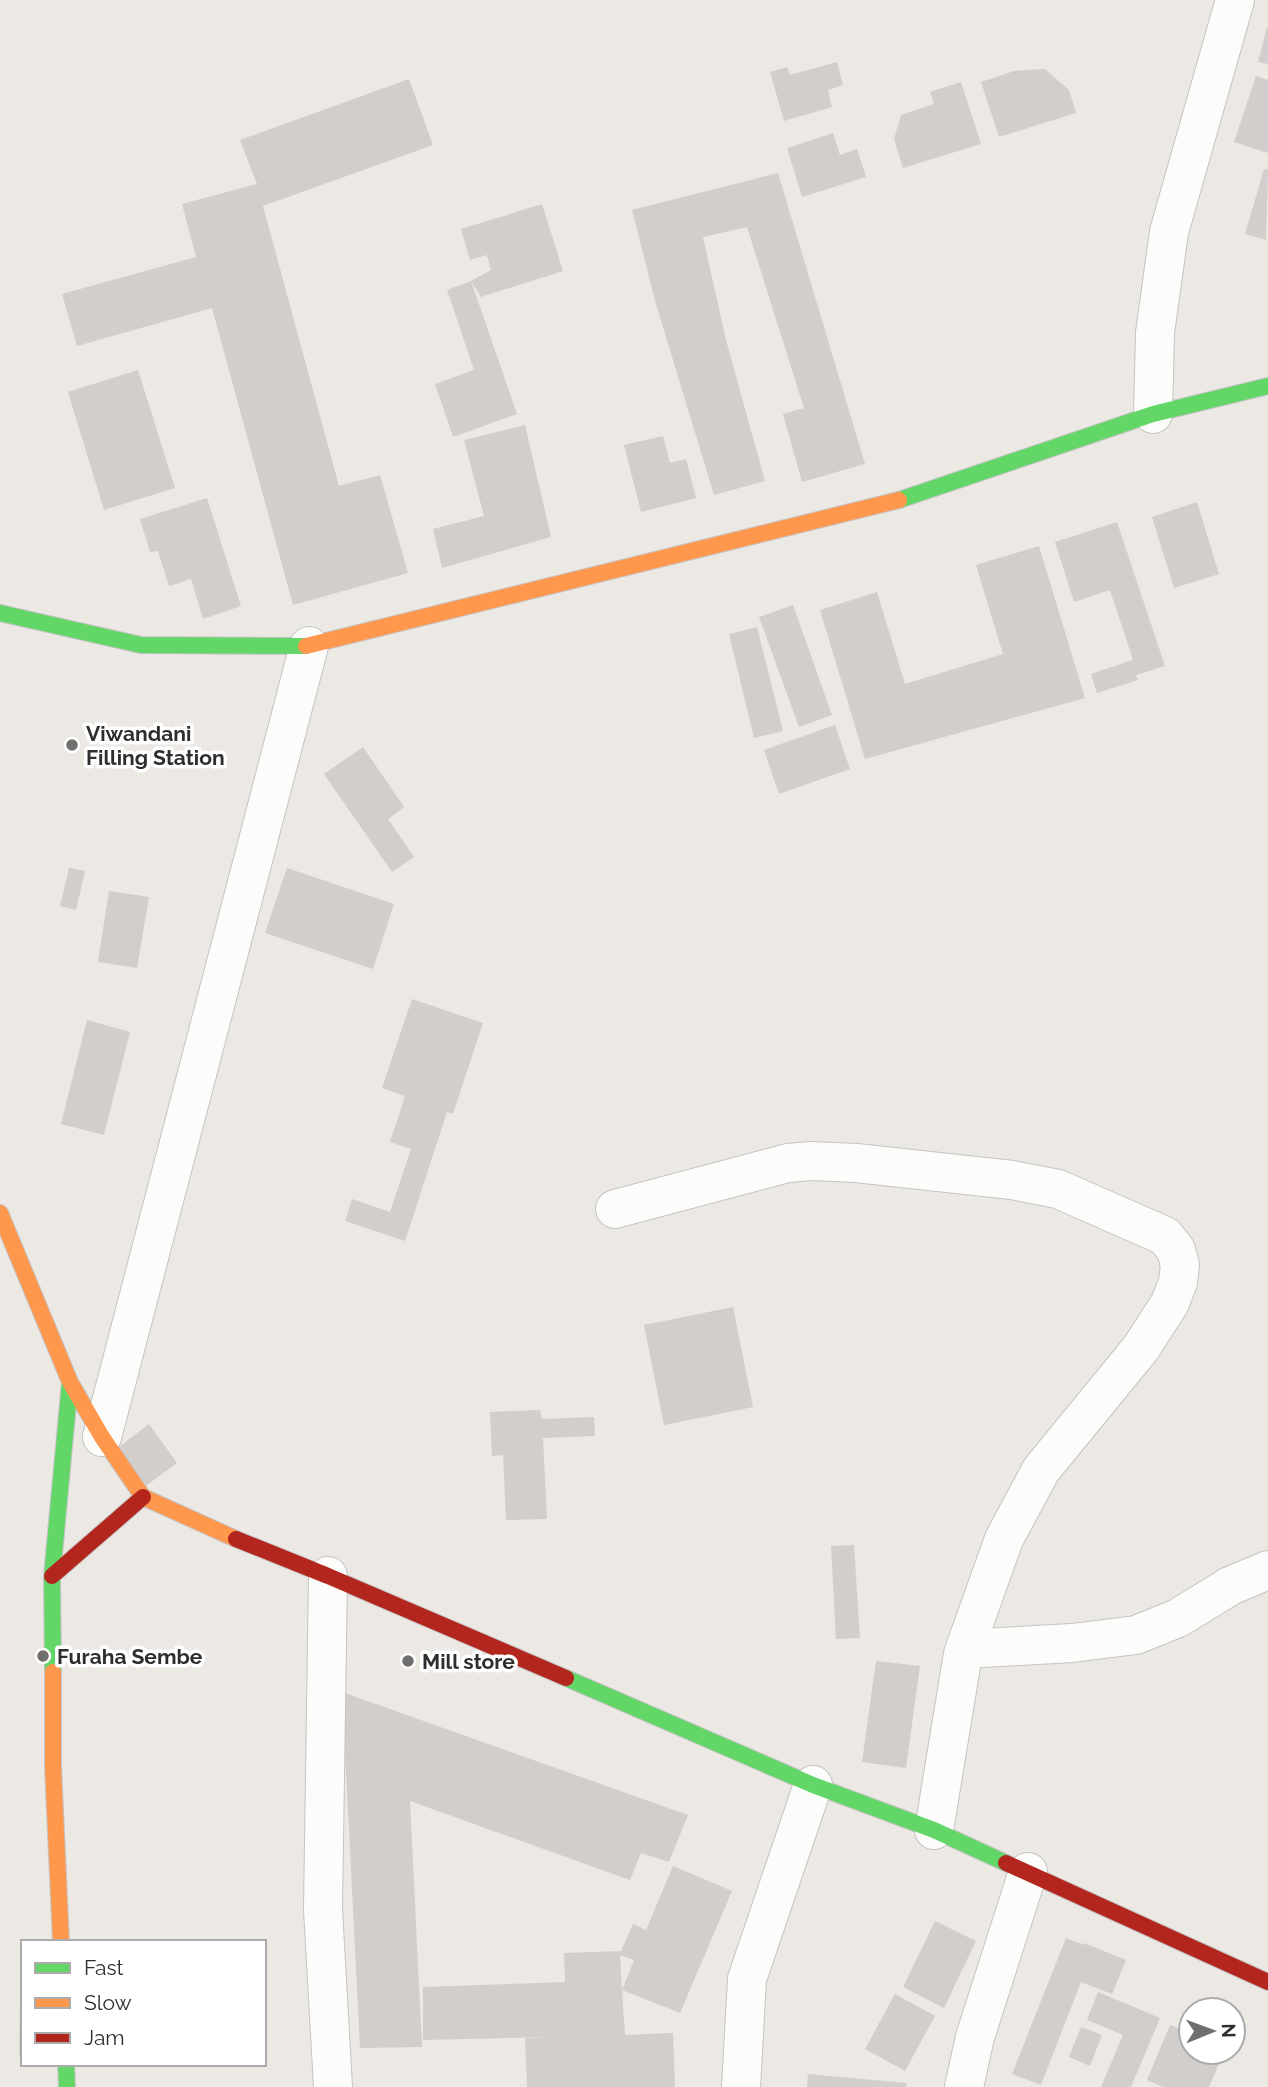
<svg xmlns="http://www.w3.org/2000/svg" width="1268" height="2087" viewBox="0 0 1268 2087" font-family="Raleway,sans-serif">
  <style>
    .building { fill: #d1cecb; fill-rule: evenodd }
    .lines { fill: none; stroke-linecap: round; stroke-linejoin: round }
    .street-casing { stroke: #c5c4c5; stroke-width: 40 }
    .fast-casing { stroke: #c5c4c5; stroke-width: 18 }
    .slow-casing { stroke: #c5c4c5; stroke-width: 18 }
    .jam-casing { stroke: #c5c4c5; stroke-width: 18 }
    .street { stroke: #fcfcfb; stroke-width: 38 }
    .fast { stroke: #63d668; stroke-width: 16 }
    .slow { stroke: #ff974d; stroke-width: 16 }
    .jam { stroke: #b3261e; stroke-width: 16 }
    .poi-dot { fill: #706f6e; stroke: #fff; stroke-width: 2.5 }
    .labels { text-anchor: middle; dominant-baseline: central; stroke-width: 7; stroke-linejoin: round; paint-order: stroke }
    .poi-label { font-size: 21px; font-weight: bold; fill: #2e2e2e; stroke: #fff; text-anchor: start }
  </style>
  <rect width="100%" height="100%" fill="#ece8e4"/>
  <g class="building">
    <polygon points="1267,27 1268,27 1268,64 1258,62"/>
    <polygon points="837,62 843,85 828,90 832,107 784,121 770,72 787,67 790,75"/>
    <polygon points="1045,69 1069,90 1076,113 999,137 981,82 1014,71"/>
    <polygon points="1256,76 1268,80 1268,153 1234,142"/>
    <polygon points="409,79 433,145 263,206 339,486 380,475 408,573 293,605 212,308 77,346 62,294 196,257 182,204 257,184 240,140"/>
    <polygon points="961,82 981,144 903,168 894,139 901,115 934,104 930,92"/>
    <polygon points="833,133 840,155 857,149 866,177 802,197 787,148"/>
    <polygon points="1264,169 1268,170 1266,240 1245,234"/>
    <polygon points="778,173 865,464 802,482 783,414 804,408 747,227 703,237 726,340 765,481 714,495 656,304 632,210"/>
    <polygon points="542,204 563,271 481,297 471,281 491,270 487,255 470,260 461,229"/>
    <polygon points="471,281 517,414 453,437 435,384 474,370 447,290"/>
    <polygon points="138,370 175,488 104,510 68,392"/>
    <polygon points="525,425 551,537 442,568 433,529 484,516 464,440"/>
    <polygon points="663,436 670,463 686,459 696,498 641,512 624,445"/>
    <polygon points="207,498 241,606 203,619 191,579 169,586 158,551 150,552 140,519"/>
    <polygon points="1197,502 1219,574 1174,588 1152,517"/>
    <polygon points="1117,522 1165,666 1136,675 1138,680 1097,693 1091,674 1133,660 1110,590 1074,602 1055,542"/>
    <polygon points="1039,546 1085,698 865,759 820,610 877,592 905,684 1003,654 976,565"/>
    <polygon points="793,605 832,715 799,727 759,617"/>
    <polygon points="757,627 783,731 754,738 729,634"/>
    <polygon points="835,725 850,769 779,794 764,750"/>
    <polygon points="363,747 404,807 388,819 414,857 392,872 324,774"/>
    <polygon points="69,868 85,871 76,910 60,906"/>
    <polygon points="287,868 394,904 373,969 265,933"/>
    <polygon points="109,891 149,897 137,968 98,962"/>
    <polygon points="412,999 483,1023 453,1114 447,1112 405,1241 345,1221 352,1199 390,1212 411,1149 390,1142 405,1096 382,1088"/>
    <polygon points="87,1020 130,1032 104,1135 61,1124"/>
    <polygon points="733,1307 753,1407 664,1425 644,1325"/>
    <polygon points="540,1410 542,1419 594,1417 595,1436 543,1438 547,1519 506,1520 503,1455 492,1456 490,1412"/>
    <polygon points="149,1424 177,1463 143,1488 115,1450"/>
    <polygon points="854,1545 860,1638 836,1639 831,1546"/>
    <polygon points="876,1661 920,1666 906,1768 862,1762"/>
    <polygon points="342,1692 688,1815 669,1862 641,1853 630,1880 410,1801 422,2047 360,2048"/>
    <path d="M673 1866 732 1891 680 2013 622 1990 625 2035 673 2033 675 2087H527L525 2038 547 2037 423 2040V1987L565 1982 564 1953 621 1951 633 1924 646 1930ZM620 1955 634 1960 622 1990Z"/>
    <polygon points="935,1921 976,1941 944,2008 903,1987"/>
    <polygon points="1066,1938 1084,1945 1084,1943 1126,1960 1112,1994 1081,1982 1041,2085 1012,2074"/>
    <polygon points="1098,1992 1160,2018 1131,2087 1101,2087 1123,2035 1087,2020"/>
    <polygon points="895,1994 935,2016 905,2071 865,2049"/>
    <polygon points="20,2000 23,2000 23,2055 19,2055"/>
    <polygon points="1170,2025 1191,2033 1191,2052 1224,2052 1209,2087 1163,2087 1147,2080"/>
    <polygon points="1081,2027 1102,2035 1090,2066 1069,2057"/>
    <polygon points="808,2074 907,2083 906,2087 807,2087"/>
  </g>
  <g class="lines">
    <defs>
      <g id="street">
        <polyline points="1153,414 1155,333 1169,232 1235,0"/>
        <polyline points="615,1209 788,1163 811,1161 856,1163 1012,1180 1058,1189 1165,1236 1176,1250 1180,1265 1178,1282 1170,1303 1141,1348 1041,1470 1004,1539 963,1654 934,1830"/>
        <polyline points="102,1437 309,646"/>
        <polyline points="328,1576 323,1909 333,2087"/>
        <polyline points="965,1649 1072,1643 1136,1635 1178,1618 1230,1586 1268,1570"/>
        <polyline points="741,2087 747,1979 813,1785"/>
        <polyline points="964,2087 975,2037 1028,1872"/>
      </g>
      <g id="fast">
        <polyline points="899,500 1153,414 1268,386"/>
        <polyline points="0,613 141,645 306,646"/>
        <polyline points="53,1672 52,1576 70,1382"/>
        <polyline points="566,1678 813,1785 934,1830 1006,1863"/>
        <polyline points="66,2064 67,2087"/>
      </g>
      <g id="slow">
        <polyline points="306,646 899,500"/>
        <polyline points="0,1213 70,1382 102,1437 143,1497 236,1539"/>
        <polyline points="53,1672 53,1767 61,1942"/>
      </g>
      <g id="jam">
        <polyline points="236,1539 328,1576 566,1678"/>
        <polyline points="52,1576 143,1497"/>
        <polyline points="1006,1863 1268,1982"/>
      </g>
    </defs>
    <use href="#street" class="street-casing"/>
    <use href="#fast" class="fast-casing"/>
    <use href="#slow" class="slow-casing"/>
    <use href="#jam" class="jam-casing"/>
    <use href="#street" class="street"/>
    <use href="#fast" class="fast"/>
    <use href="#slow" class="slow"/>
    <use href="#jam" class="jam"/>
  </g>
  <g class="poi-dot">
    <circle cx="72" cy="745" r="7"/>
    <circle cx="43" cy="1656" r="7"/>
    <circle cx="408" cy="1661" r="7"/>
  </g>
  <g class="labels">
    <g class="poi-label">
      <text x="86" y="733">Viwandani<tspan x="86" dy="24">Filling Station</tspan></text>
      <text x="57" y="1656">Furaha Sembe</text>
      <text x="422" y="1661">Mill store</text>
    </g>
  </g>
  <rect x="21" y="1940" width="245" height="126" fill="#ffffff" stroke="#ababab" stroke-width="2"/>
  <rect x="35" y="1963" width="35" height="10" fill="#63d668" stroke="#ababab" stroke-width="2"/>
  <text x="84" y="1975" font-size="21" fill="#2e2e2e">Fast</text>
  <rect x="35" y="1998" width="35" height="10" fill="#ff974d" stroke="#ababab" stroke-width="2"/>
  <text x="84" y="2010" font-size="21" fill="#2e2e2e">Slow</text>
  <rect x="35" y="2033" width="35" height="10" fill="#b3261e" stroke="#ababab" stroke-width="2"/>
  <text x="84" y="2045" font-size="21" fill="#2e2e2e">Jam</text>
  <g transform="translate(1212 2031) rotate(89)"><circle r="33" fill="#ffffff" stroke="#ababab" stroke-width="2"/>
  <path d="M0-5L12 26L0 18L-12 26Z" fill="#706f6e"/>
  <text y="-10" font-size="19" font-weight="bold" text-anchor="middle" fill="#2e2e2e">N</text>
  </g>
</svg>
